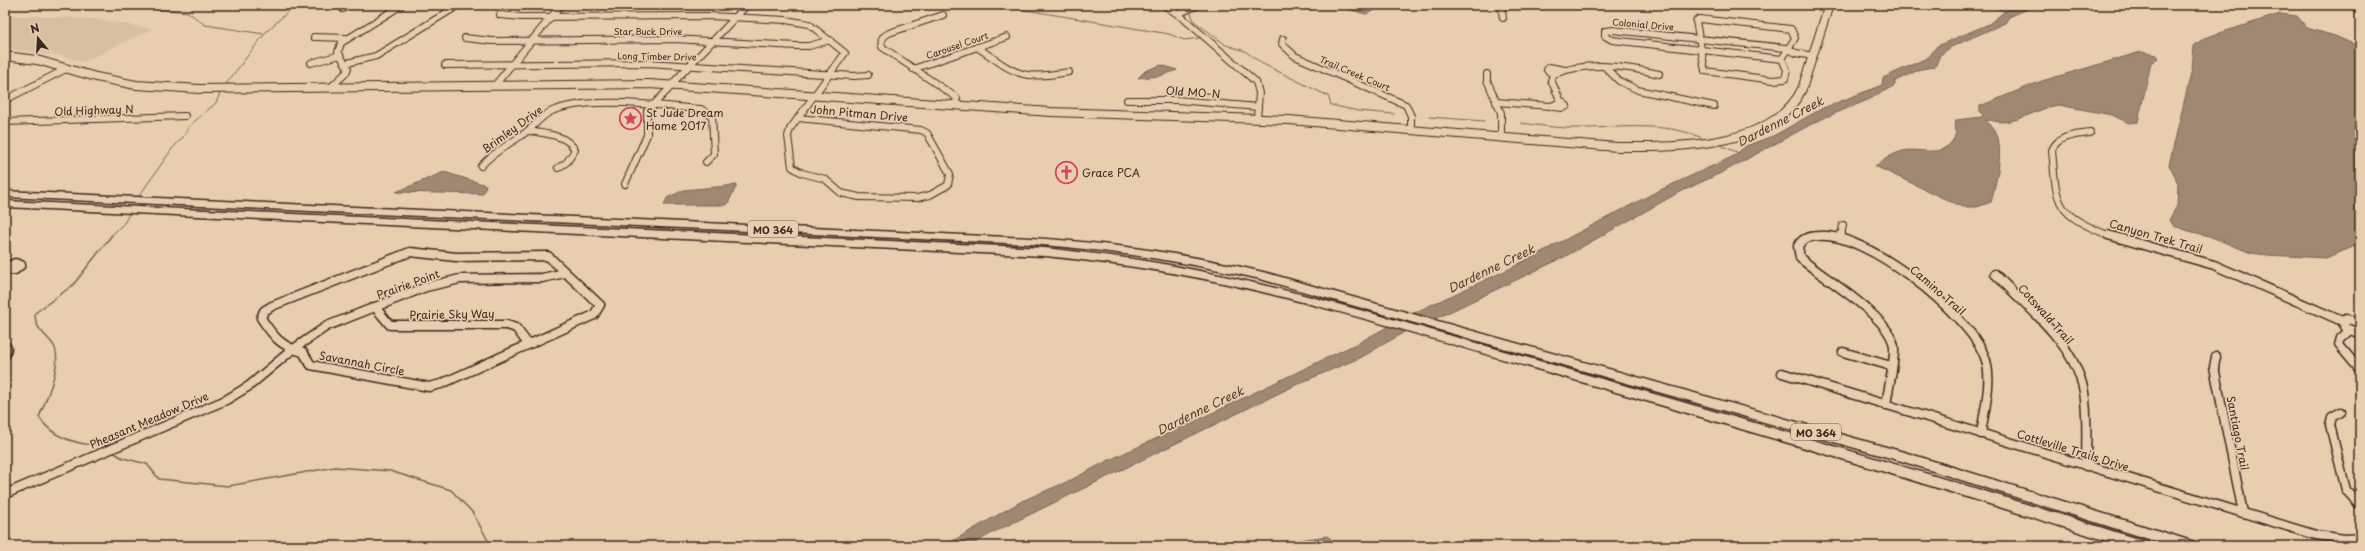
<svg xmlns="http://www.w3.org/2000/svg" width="2365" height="551" viewBox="0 0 2365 551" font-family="'Playpen Sans',sans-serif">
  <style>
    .built { fill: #d8bfa2 }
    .water { fill: #9f8973; stroke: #776351 }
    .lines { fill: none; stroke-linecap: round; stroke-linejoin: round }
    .stream-far1 { stroke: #776351; stroke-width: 1 }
    .stream { stroke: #776351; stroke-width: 1.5 }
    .minor-far1-casing { stroke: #3b2a1e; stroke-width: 8 }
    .minor-casing { stroke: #3b2a1e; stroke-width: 11 }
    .secondary-casing { stroke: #3b2a1e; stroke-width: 10 }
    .motorway-casing { stroke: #3b2a1e; stroke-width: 3 }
    .minor-far1 { stroke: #e8cdaf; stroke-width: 6 }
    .minor { stroke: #e8cdaf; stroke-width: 8 }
    .secondary { stroke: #e8cdaf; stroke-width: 8 }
    .motorway { fill: #e8cdaf; fill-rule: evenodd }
    .labels { text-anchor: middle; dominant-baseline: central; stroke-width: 3.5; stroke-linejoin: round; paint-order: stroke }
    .far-street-label { font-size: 9px; fill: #3b2a1e; stroke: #e8cdaf }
    .shield { fill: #e8cdaf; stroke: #6f5b4a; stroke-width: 1 }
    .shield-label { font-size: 10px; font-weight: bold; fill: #3b2a1e }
    .street-label { font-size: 11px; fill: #3b2a1e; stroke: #e8cdaf }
    .poi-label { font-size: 11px; fill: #3b2a1e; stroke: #e8cdaf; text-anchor: start }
    .water-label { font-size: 12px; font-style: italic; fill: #4f3d2f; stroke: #e8cdaf }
  </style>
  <rect width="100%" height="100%" fill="#e8cdaf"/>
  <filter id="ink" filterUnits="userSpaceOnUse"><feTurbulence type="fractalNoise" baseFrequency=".025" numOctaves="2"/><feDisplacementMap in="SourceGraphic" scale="8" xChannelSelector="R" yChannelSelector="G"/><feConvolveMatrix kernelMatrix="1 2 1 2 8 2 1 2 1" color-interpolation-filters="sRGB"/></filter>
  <g filter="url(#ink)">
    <polygon class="built" points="5,15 94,19 152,29 83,62 62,56 5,48"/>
    <g class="water">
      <polygon points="1331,5 1387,5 1366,14"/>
      <polygon points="2019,5 2037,5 2009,17 2005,23 1951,47 1940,55 1935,67 1921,69 1895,81 1895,85 1870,99 1819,120 1725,171 1676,194 1564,257 1435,319 1408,330 1362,357 1302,382 992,533 970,546 944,546 1022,501 1071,480 1107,461 1212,413 1362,341 1405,317 1509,269 1656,192 1734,156 1746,146 1775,135 1823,108 1882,85 1883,78 1929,57 1937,46 1989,24 2005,11"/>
      <polygon points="2280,14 2297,16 2307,28 2335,36 2360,47 2360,244 2326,258 2267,255 2251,253 2209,236 2189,231 2174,226 2169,220 2177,206 2178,183 2169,165 2192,69 2194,46 2204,38"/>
      <path d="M2141 52 2157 55 2159 59 2151 63 2138 122 2129 123 2112 115 2059 105C2035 108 2014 128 1990 120L1986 121C1989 124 1993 126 1995 130 2005 149 1996 182 1991 202L1977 207H1962L1875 166C1883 160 1894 153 1903 151 1916 147 1941 159 1953 140 1958 133 1954 127 1956 120L1982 117 1983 115 1980 112V106L2042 81Z"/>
      <polygon points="1161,65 1177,70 1160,76 1138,78 1145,71"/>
      <polygon points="444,172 486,185 483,194 396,192"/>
      <polygon points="737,185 727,205 664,205 667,198 684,190"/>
      <polygon points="1327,536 1340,546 1260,546"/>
    </g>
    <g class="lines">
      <g class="stream-far1">
        <polyline points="115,5 188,12 205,25 264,34"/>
        <polyline points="996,5 1169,34 1184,40 1200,38"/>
        <polyline points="1983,5 2006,11"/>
        <polyline points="1191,13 1194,21 1226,45 1245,51 1261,63 1328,96 1331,105 1358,111 1394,114"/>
        <polyline points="226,84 266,32 295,5"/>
        <polyline points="1429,117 1484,121"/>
        <path d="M1521 123C1537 125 1554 128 1570 128 1613 129 1663 120 1702 138"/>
        <polyline points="1722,146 1739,153"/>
        <polyline points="137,199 172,149 184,136 189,126 216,103 220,93"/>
        <polyline points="111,236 124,223 131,211"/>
      </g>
      <g class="stream">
        <path d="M107 447C100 444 92 444 85 444 67 441 49 433 39 417 46 400 63 363 54 346 46 333 35 331 35 313L73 285 112 235"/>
        <polyline points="113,452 123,458 147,464 159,479 228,486 335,467 390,471 451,490 473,513 491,546"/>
      </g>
      <defs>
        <g id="minor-far1">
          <polyline points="1164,5 1183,18 1256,82 1259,93 1257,118"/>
          <polyline points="1501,5 1503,18"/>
          <polyline points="2353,5 2360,11"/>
          <polyline points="343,9 348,5"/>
          <polyline points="1178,14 1198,5"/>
          <polyline points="500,15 522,17 709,16 786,20 809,24 845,53 790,129 788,136 792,167 802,173 825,179 841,193 859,197 917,198 930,195 948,185 950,174 927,133 921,130 798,118"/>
          <path d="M943 15 889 33C883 36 880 40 882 47L957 98 955 105"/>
          <polygon points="1699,19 1791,29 1795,38 1782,59 1787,70 1785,79 1773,80 1705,71 1696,21"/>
          <polyline points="314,37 346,38"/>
          <polyline points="465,38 492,41 674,39 796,46 809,46 830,40"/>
          <polyline points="1283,39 1282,44 1295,56 1406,105 1411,116 1411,129"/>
          <path d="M977 47C1017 74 1019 81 1069 72"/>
          <polyline points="1782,59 1612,40 1605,36 1605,31 1613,30 1786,48 1796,53 1813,56"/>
          <polyline points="311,63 340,55"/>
          <polyline points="347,63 376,56 459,5"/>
          <polyline points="445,65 648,63 854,76 868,75"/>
          <polyline points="1605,67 1619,81 1638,90 1714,106"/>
          <polyline points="913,69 1007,37"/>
          <polyline points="1487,74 1487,80 1501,113 1501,137"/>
          <polyline points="1553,75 1547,70 1549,67 1565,70"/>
          <polyline points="495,85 561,5"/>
          <polyline points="671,85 747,5"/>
          <polyline points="330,88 346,73 348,68 338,52 341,43 402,5"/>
          <polyline points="5,100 66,69"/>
          <polyline points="1127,100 1177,100 1258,107"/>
          <path d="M1496 102 1551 106 1561 102 1551 80 1554 74C1587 61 1625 66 1659 74"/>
          <polyline points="1553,107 1563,108 1567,106 1560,100"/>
          <polyline points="5,122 185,116"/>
          <path d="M529 131C545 134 566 134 575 150L567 162 558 168"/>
          <path d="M2090 133C2076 135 2058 135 2052 150 2057 206 2054 213 2110 236"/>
          <path d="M481 166C492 153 508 145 522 135 532 129 540 117 550 112 585 95 662 106 701 109L712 116 714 154 706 162"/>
          <polyline points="625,184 647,135 647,111 673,85"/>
          <polyline points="1817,236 1833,236"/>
          <polyline points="1841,236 1843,225"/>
        </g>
        <g id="minor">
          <polyline points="2108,235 2214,265 2342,321"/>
          <polyline points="1841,237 1841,235"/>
          <path d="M410 252 456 257 548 256 600 305 594 315 441 384 429 387 311 365 303 352C281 347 273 336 261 318L264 311 272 306Z"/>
          <polyline points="5,268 15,263 21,265 15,270 5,271"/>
          <path d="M1995 274C2028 308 2075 343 2084 392 2088 417 2086 442 2086 466"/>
          <polyline points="375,307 390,325 507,325 516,328 528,344"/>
          <polyline points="2360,322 2346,319 2342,321 2346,328 2360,334"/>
          <polyline points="2350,330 2341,338 2339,345 2360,370"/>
          <polyline points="5,345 7,348 5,356"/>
          <polyline points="1843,352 1891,366"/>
          <polyline points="2216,357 2214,367 2243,513"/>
          <polyline points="1782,373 2316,535 2345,539 2360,538"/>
          <path d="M1886 405C1888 390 1895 361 1894 347 1891 317 1823 278 1800 258L1798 246C1802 238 1810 236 1819 236 1865 231 1967 313 1984 355 1994 378 1984 410 1981 434"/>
          <polyline points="2341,412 2332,417 2330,425 2346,490 2360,505"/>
          <polyline points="5,494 226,400 249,386 292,350 327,326 426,287 460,279 542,278 565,273"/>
        </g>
        <path id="secondary" d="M5 56 37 60 96 77 136 85 200 89 649 84 1051 112 1289 120 1617 147C1675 147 1773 149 1802 89L1829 5"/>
        <g id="motorway">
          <path d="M5 191 1031 238C1111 243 1190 254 1267 273L1904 452 2195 542 2198 546H2171L1901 461 1260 279C1184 261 1108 250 1031 244L5 197Z"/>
          <path d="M5 201 1045 248C1085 253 1125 257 1164 264 1296 288 1425 329 1553 365 1752 422 1951 479 2147 542L2150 546H2123C1929 484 1733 426 1537 369 1433 339 1329 306 1223 283 1164 270 1105 262 1045 256L5 207Z"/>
        </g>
      </defs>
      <use href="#minor-far1" class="minor-far1-casing"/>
      <use href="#minor" class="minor-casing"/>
      <use href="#secondary" class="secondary-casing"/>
      <use href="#motorway" class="motorway-casing"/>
      <use href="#minor-far1" class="minor-far1"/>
      <use href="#minor" class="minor"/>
      <use href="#secondary" class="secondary"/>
      <use href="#motorway" class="motorway"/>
    </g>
  </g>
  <defs>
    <symbol id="sight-ring" viewBox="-11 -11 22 22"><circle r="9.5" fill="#e8cdaf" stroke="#d1495b" stroke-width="1.5"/><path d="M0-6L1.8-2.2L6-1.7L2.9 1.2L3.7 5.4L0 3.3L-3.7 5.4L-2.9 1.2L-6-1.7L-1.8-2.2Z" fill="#d1495b"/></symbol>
    <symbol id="church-ring" viewBox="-11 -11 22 22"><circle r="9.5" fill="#e8cdaf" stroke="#d1495b" stroke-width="1.5"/><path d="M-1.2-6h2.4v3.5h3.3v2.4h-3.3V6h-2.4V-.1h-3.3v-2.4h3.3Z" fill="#d1495b"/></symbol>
  </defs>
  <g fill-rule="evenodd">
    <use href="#sight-ring" x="618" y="106" width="25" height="25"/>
    <use href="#church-ring" x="1054" y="160" width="25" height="25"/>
  </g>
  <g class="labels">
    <g class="far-street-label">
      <text transform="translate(1643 24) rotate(5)">Colonial Drive</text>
      <text x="648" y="31">Star Buck Drive</text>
      <text transform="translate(957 45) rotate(-19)">Carousel Court</text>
      <text transform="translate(657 56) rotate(1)">Long Timber Drive</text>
      <text transform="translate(1355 73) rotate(23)">Trail Creek Court</text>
    </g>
    <g class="shield">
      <rect x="748" y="221" width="50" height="16" rx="3"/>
      <rect x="1791" y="424" width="50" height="16" rx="3"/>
    </g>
    <g class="shield-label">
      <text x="773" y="229">MO 364</text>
      <text x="1816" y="432">MO 364</text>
    </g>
    <g class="street-label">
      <text transform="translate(1193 92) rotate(4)">Old MO-N</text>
      <text transform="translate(94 110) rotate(-2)">Old Highway N</text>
      <text transform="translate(859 113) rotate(5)">John Pitman Drive</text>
      <text transform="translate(512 129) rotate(-36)">Brimley Drive</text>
      <text transform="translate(2156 236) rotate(16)">Canyon Trek Trail</text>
      <text transform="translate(408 284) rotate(-20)">Prairie Point</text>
      <text transform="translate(1938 290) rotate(41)">Camino Trail</text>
      <text transform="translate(452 314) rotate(-1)">Prairie Sky Way</text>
      <text transform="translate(2046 314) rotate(48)">Cotswald Trail</text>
      <text transform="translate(362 363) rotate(11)">Savannah Circle</text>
      <text transform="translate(149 420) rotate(-23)">Pheasant Meadow Drive</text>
      <text transform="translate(2238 433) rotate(79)">Santiago Trail</text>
      <text transform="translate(2073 450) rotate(17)">Cottleville Trails Drive</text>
    </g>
    <g class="poi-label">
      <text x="646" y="112">St Jude Dream<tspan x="646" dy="13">Home 2017</tspan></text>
      <text x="1082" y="172">Grace PCA</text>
    </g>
    <g class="water-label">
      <text transform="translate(1780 121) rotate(-27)">Dardenne Creek</text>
      <text transform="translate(1491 268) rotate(-26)">Dardenne Creek</text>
      <text transform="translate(1200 410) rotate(-26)">Dardenne Creek</text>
    </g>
  </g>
  <rect width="2365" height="551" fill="none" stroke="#e8cdaf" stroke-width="20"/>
  <rect x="10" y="10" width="2345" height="531" fill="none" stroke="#3b2a1e" stroke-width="1.5" filter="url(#ink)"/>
  <g transform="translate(38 38) rotate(342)" stroke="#e8cdaf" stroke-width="3" paint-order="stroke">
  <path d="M0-3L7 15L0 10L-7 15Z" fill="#3b2a1e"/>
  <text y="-6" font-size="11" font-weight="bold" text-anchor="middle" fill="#3b2a1e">N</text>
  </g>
</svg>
